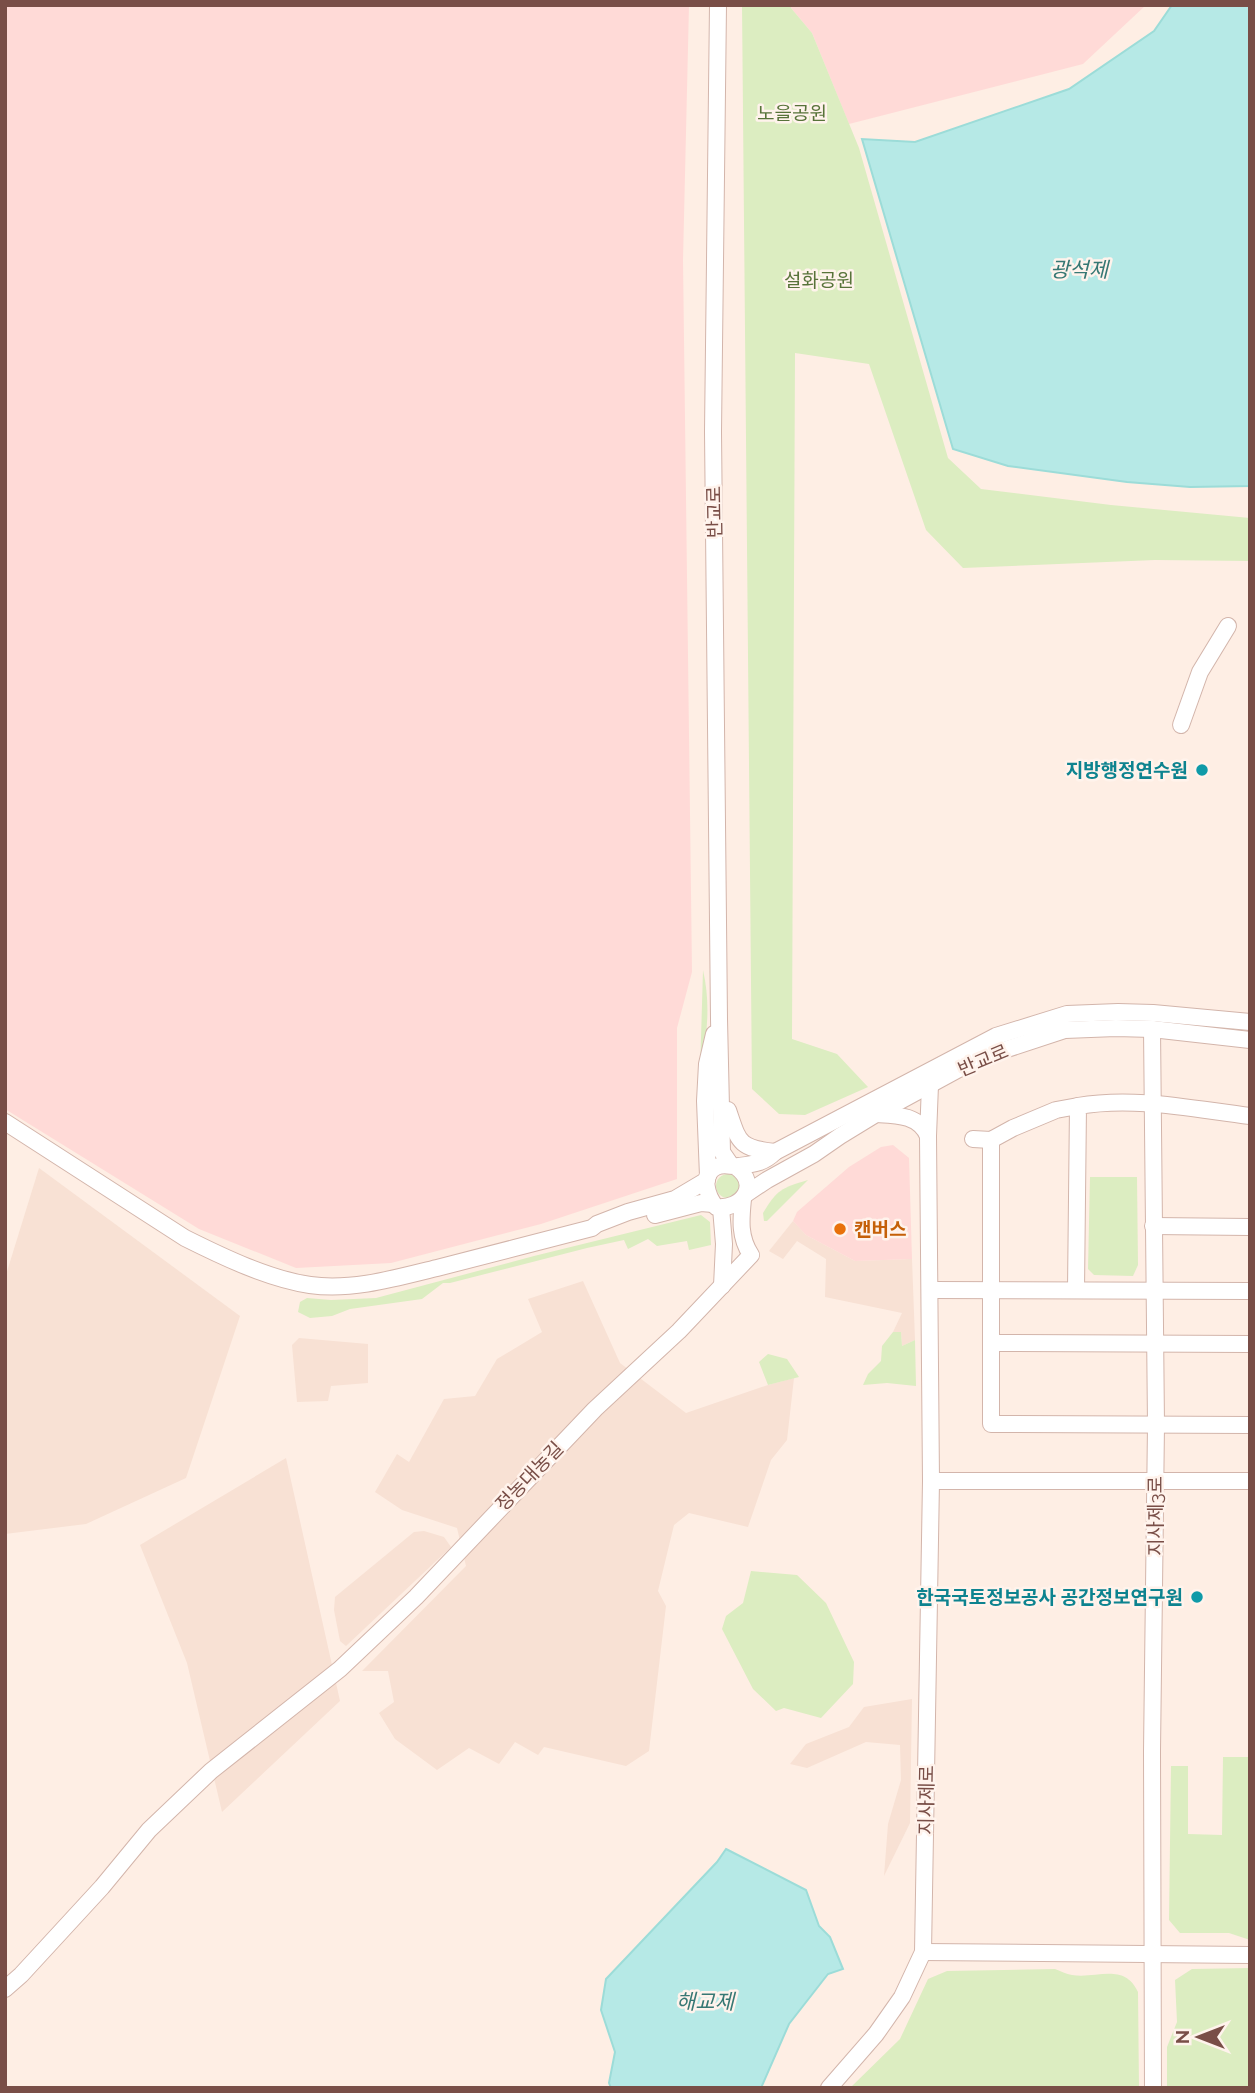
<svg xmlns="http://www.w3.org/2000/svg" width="1255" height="2093" viewBox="0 0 1255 2093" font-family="Raleway,'Noto Sans KR',sans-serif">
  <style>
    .residential { fill: #f8e1d4 }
    .commercial { fill: #ffdad7 }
    .green { fill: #dcedc1 }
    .water { fill: #b6e9e6; stroke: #9cdcd8; stroke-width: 2 }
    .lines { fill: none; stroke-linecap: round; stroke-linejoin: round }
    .minor-casing { stroke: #d3b5ab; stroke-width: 18 }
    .minor { stroke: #fff; stroke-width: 16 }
    .culture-dot { fill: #0f9aa8; stroke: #fff3ec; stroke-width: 2.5 }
    .food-dot { fill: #e8710a; stroke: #fff3ec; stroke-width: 2.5 }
    .labels { text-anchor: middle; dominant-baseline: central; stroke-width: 5; stroke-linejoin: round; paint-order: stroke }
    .park-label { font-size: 19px; fill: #577339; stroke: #fff3ec }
    .street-label { font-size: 19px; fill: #794e47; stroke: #fff3ec }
    .culture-label { font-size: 19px; font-weight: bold; fill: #0d838f; stroke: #fff3ec; text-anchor: end }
    .food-label { font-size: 19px; font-weight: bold; fill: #c56008; stroke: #fff3ec; text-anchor: start }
    .water-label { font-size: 21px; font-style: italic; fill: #377874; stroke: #fff3ec }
  </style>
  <rect width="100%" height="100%" fill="#feeee4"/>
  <g class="residential">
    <polygon points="39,1168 240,1316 186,1478 86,1524 5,1534 5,1278"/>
    <polygon points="793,1221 806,1235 855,1261 912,1259 915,1340 902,1346 901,1332 893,1332 902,1313 825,1297 826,1259 797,1241 783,1259 769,1251"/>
    <polygon points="583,1281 620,1363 686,1413 768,1385 794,1378 787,1440 771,1460 748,1527 689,1513 674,1525 658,1591 666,1606 649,1751 626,1766 544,1747 538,1755 515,1742 499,1764 469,1748 437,1770 395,1739 379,1713 394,1702 388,1671 362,1671 466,1566 457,1528 402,1510 375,1492 397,1454 409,1462 444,1399 475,1396 497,1359 542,1332 528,1299"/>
    <polygon points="299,1338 368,1344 368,1383 331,1386 328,1401 297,1402 292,1345"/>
    <polygon points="286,1458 340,1701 222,1812 187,1663 140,1545"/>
    <polygon points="424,1531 444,1537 451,1547 346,1646 340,1641 334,1610 335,1597 414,1532"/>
    <polygon points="912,1699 910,1823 884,1876 888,1824 901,1780 900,1745 866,1742 807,1768 790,1764 806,1744 849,1727 864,1707"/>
  </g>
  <g class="commercial">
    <polygon points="5,5 689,5 683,260 692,972 677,1028 677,1179 541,1224 391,1263 296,1268 199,1229 5,1109"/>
    <polygon points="791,5 1146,5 1083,64 849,124 812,33 791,8"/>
    <polygon points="893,1145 909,1158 912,1259 855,1261 806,1235 793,1221 797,1212 849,1167 881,1147"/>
  </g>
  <g class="green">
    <polygon points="742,5 791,5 791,8 812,33 859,148 948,458 981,489 1111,505 1250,518 1250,561 1155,560 963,568 926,530 869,364 795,353 792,1039 837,1054 868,1087 805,1115 779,1114 752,1089"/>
    <path d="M703 970C711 1005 707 1038 700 1073Z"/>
    <circle cx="728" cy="1186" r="12"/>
    <polygon points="1090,1177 1137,1177 1138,1265 1133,1276 1094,1275 1088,1269"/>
    <path d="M808 1180 767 1221H764L763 1213C777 1190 781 1188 808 1180Z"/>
    <polygon points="701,1215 710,1222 711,1245 689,1250 687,1241 657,1246 648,1239 628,1249 624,1240 587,1248 450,1283 443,1283 422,1299 350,1309 332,1316 310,1318 298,1312 300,1302 307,1298 331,1300 376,1298 534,1256"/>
    <polygon points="893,1332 901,1332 902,1346 915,1340 916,1386 887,1383 863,1385 868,1374 881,1361 882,1346"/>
    <polygon points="768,1354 787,1359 799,1377 768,1385 759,1362"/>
    <polygon points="751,1571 797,1575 826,1603 854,1662 853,1684 821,1718 784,1708 776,1711 753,1689 722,1629 726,1616 743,1603"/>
    <polygon points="1223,1757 1250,1757 1250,1940 1229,1933 1180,1933 1169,1920 1171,1766 1188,1766 1188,1834 1222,1835"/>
    <polygon points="1250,1968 1250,2088 1167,2088 1167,2047 1177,2022 1175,1980 1192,1969"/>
    <path d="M1055 1969C1061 1971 1066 1974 1072 1975 1097 1979 1124 1962 1138 1992L1139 2088H850L900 2039 928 1979 947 1971Z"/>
  </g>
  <g class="water">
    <polygon points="1172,5 1250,5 1250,486 1190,487 1127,482 1008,466 953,449 862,139 915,142 1069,89 1154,31"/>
    <polygon points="726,1849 806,1890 819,1926 830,1937 843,1969 828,1974 789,2024 761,2088 611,2088 609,2083 615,2052 601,2010 606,1979 717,1862"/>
  </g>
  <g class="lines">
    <defs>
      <g id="minor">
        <polyline points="718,5 713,432 719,1019 722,1152 731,1165"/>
        <polyline points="1181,725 1200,672 1228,626"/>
        <polyline points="1152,1029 1156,1425 1152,1751 1153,2088"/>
        <path d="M728 1110C739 1142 738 1148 775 1152"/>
        <path d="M877 1114C897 1115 919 1115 928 1136"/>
        <path d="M5 1122 185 1238C223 1257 269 1279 310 1285 352 1291 396 1278 437 1268 489 1255 540 1241 592 1228L597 1224 628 1212 675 1199 707 1180"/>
        <polyline points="973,1139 991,1140 1013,1128 1056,1110 1078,1106"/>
        <polyline points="991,1140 991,1424 1250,1425"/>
        <path d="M736 1167C760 1184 743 1210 716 1207 707 1196 700 1175 716 1167 724 1163 732 1167 739 1166 754 1164 764 1163 775 1152L996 1036 1067 1014 1118 1012 1153 1013 1250 1022"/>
        <polyline points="708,1176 705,1101 707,1064 714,1034"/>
        <polyline points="746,1194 767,1180 814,1154 840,1136 876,1114 957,1070 995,1053 1065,1030 1116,1028 1152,1029 1250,1040"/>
        <polyline points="721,1208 724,1244 722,1286"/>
        <polyline points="655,1215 701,1203 713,1204"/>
        <polyline points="1153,1226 1250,1227"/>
        <polyline points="930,1290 1250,1291"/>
        <path d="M1076 1290 1078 1106C1134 1096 1193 1109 1250 1116"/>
        <polyline points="992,1343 1250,1344"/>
        <polyline points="931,1481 1250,1481"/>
        <polyline points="923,1952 1250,1955"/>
        <path d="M5 1989 21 1975 102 1887 149 1830 211 1771 340 1669 416 1597 595 1409 679 1331 751 1255C739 1237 741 1219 743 1199"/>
        <polyline points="829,2088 876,2034 902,1997 923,1952 931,1481 928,1136 930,1085"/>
      </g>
    </defs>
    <use href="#minor" class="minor-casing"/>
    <use href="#minor" class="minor"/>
  </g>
  <g class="culture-dot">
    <circle cx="1202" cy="770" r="7"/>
    <circle cx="1197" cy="1597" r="7"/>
  </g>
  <circle class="food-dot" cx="840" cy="1229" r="7"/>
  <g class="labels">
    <g class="park-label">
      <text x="792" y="113">노을공원</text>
      <text x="819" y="280">설화공원</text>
    </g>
    <g class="street-label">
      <text transform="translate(714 512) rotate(-91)">반교로</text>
      <text transform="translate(983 1060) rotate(-23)">반교로</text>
      <text transform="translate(529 1476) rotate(-46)">정농대농길</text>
      <text transform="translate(1155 1516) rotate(-90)">지사제3로</text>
      <text transform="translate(926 1800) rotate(-89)">지사제로</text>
    </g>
    <g class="culture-label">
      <text x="1188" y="770">지방행정연수원</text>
      <text x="1183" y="1597">한국국토정보공사 공간정보연구원</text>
    </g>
    <g class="food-label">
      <text x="854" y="1229">캔버스</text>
    </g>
    <g class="water-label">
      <text x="1079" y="269">광석제</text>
      <text x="705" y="2001">해교제</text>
    </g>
  </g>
  <rect width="1255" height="2093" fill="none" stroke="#794e47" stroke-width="14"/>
  <g transform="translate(1199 2037) rotate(270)" stroke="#fff3ec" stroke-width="5" paint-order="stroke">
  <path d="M0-5L12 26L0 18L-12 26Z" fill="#794e47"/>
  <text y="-10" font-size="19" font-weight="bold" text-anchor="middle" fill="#794e47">N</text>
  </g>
</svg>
